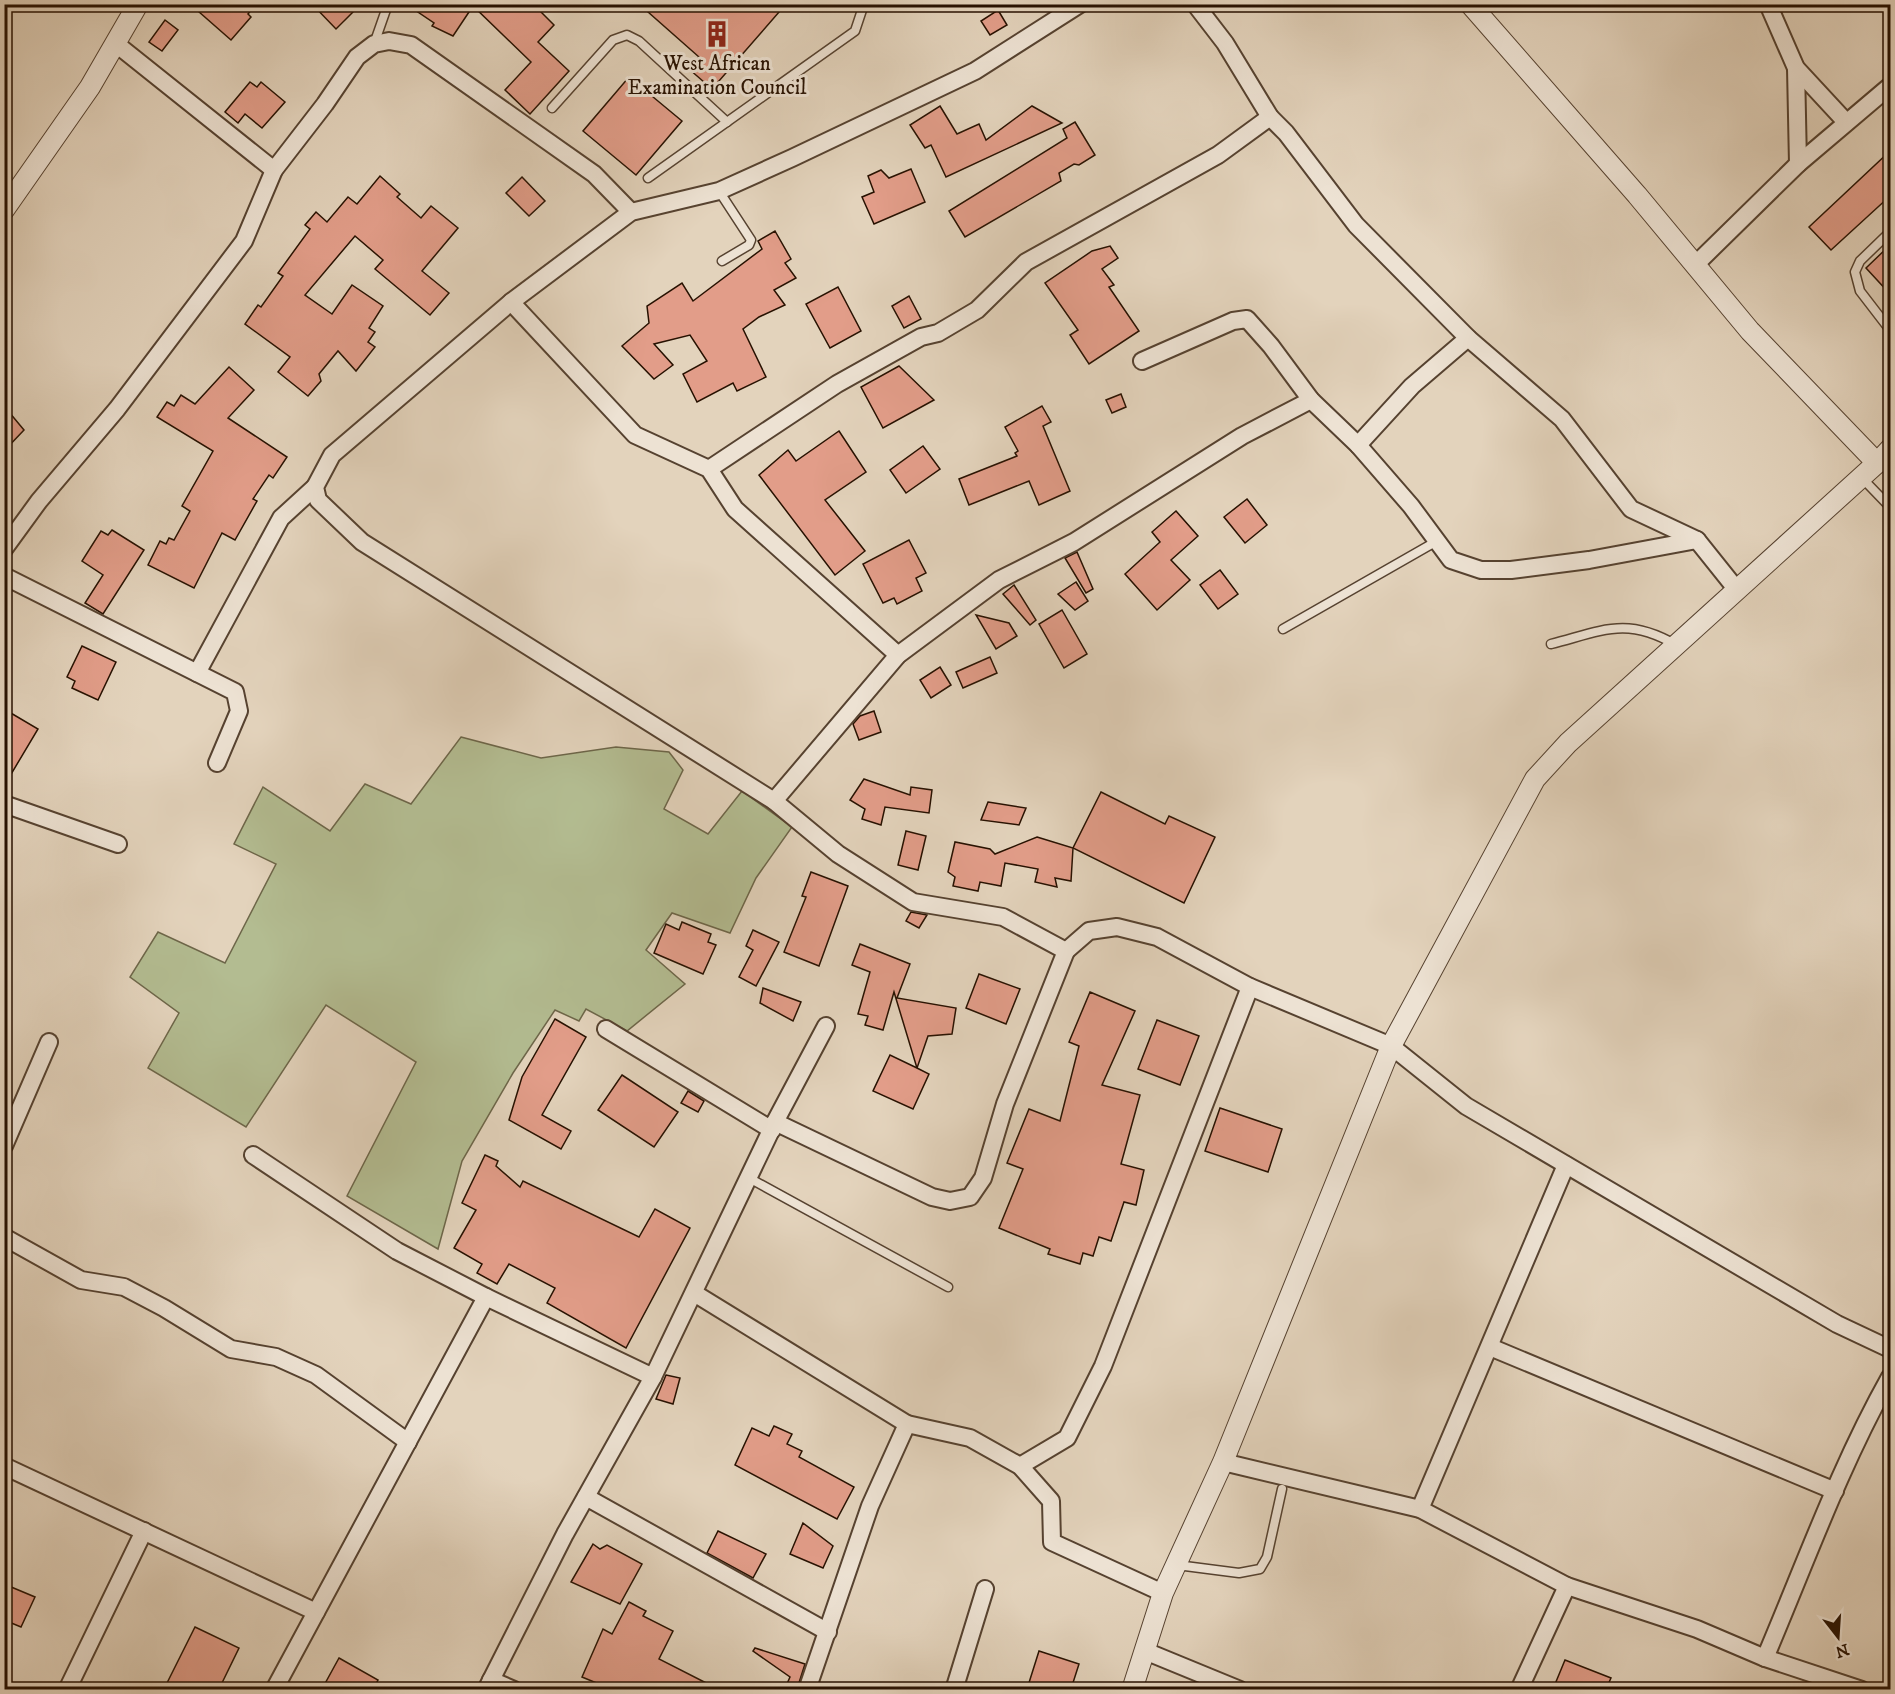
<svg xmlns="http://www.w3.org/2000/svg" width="1895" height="1694" viewBox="0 0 1895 1694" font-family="'IM FELL DW Pica',serif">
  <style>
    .green { fill: #b3bc91; stroke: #6d6649; stroke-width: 1.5 }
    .building { fill: #e29d89; stroke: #271101; stroke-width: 1.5 }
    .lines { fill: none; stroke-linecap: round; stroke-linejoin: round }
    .service-casing { stroke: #564230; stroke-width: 11 }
    .minor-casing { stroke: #564230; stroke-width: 20 }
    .tertiary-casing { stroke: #564230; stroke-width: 22 }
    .service { stroke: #ede2d3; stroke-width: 8 }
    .minor { stroke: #ede2d3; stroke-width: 16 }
    .tertiary { stroke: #ede2d3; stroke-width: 20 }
    .labels { text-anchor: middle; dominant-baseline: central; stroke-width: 6; stroke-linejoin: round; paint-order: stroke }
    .poi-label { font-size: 21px; fill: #271101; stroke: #ede2d3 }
  </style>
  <rect width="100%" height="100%" fill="#e3d3bc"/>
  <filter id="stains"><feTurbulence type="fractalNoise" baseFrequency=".00333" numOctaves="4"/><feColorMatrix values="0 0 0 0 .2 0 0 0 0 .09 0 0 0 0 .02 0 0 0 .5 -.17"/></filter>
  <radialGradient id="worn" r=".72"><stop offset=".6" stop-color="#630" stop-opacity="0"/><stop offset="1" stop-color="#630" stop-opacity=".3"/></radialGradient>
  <polygon class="green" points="461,737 541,758 616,747 669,752 683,770 664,809 708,834 742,791 792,827 756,878 730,933 672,913 646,950 685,984 627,1031 586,1009 579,1021 555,1010 513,1073 462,1161 438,1249 347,1196 416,1062 326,1005 246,1127 148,1068 179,1013 130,977 158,932 225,963 276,864 234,844 263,787 330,831 365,784 411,804"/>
  <g class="building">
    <polygon points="190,4 256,4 248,14 251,17 231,40"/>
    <polygon points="312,4 346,4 353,12 336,29"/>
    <polygon points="406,4 533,4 554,25 538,42 569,71 530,114 505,90 531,62 473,6 453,36 432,26 434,23"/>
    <polygon points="639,4 786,4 712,89 689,69 699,57"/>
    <polygon points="998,10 1007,25 990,35 981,21"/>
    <polygon points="165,20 178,30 162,51 149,42"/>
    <polygon points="629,77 682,121 636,175 583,131"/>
    <polygon points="250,82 257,87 261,82 285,102 262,128 245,114 238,123 225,112"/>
    <polygon points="940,106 957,134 979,124 986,140 1032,106 1062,123 946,177 931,145 925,148 910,125"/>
    <polygon points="1075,122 1095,155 1079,165 1074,164 1059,173 1061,181 965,237 949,211 1067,138 1063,129"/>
    <polygon points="1890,151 1890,196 1831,250 1809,227"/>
    <polygon points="911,169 925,202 874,224 862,197 874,192 868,176 881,170 889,178"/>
    <polygon points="380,176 400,194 397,197 421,218 431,206 458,228 422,271 449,293 430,315 375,269 383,260 355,236 305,295 332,314 352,285 383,306 369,328 375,332 368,342 375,347 356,371 338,351 319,374 321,381 308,396 278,372 290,357 245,324 258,305 261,307 283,276 278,273 310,229 305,225 316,212 327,222 348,197 357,204"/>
    <polygon points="522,177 545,201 529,216 506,193"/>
    <polygon points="775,231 791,259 785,263 796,278 774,290 785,305 759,317 743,329 766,377 737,391 733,383 697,402 683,374 707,361 690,335 654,344 673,365 654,379 622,346 649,323 647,306 682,283 693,301 762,249 758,241"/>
    <polygon points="1890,245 1890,294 1866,268"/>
    <polygon points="1110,246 1118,258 1102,269 1114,285 1109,287 1139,331 1089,364 1070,335 1078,330 1045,283 1092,251"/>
    <polygon points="838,287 861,331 830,348 806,304"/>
    <polygon points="909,296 921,319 904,328 892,306"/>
    <polygon points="899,366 934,400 883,428 861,387"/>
    <polygon points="229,367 254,390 228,418 287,457 273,478 269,475 253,499 257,501 235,540 222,533 194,588 148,565 160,541 166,544 169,538 174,540 190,511 182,506 213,451 157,417 167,402 174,406 181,395 195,404"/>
    <polygon points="1121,394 1126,407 1112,413 1106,400"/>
    <polygon points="4,406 24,430 4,451"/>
    <polygon points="1042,406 1051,422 1043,426 1070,491 1039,505 1029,481 969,505 959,479 1017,456 1015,453 1018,451 1005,427"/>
    <polygon points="839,431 866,472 825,500 865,551 835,575 759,475 788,450 796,461"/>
    <polygon points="923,446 940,469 906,493 890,470"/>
    <polygon points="1247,499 1267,525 1245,543 1224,517"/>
    <polygon points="1176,511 1198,536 1171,560 1190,580 1157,610 1125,574 1160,542 1152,532"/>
    <polygon points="112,530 144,550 103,614 85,603 103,575 82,561 101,531 108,535"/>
    <polygon points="909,540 926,573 916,578 922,591 897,604 894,598 883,603 863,564"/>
    <polygon points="1077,552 1093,589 1086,593 1065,558"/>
    <polygon points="1220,570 1238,594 1218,609 1200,585"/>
    <polygon points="1076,582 1088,601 1075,610 1058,594"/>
    <polygon points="1014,585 1036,620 1030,625 1003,594"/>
    <polygon points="1062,610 1087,654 1064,668 1039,624"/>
    <polygon points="976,615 1009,623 1017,636 996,649"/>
    <polygon points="82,646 116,662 98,700 72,688 75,681 67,677"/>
    <polygon points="990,657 997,673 963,688 956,672"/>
    <polygon points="940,667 951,685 931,698 920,680"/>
    <polygon points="4,709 38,729 4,786"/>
    <polygon points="874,711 881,732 859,740 853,724 860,716"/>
    <polygon points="864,779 910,795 911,787 932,790 929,813 885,807 881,825 862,819 865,809 850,800"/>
    <polygon points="1101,792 1165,824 1169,816 1215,837 1184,903 1073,848"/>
    <polygon points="988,802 1026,808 1019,825 981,820"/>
    <polygon points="906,831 926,836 918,870 898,865"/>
    <polygon points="1037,837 1073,848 1071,881 1055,878 1057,887 1035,882 1038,869 1005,863 1001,886 980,882 978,891 953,886 955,877 948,872 955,842 990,849 995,854"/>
    <polygon points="811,872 848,886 819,966 784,952 806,897 802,896"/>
    <polygon points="911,912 927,915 919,928 906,921"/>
    <polygon points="682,922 711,934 708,942 716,945 703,974 654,953 666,924 679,930"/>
    <polygon points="753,930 779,942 756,986 739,977 753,950 746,946"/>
    <polygon points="860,944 910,964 897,998 956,1008 952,1034 928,1036 917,1068 929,1074 913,1109 873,1091 890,1055 917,1068 894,992 883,1030 865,1025 868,1016 858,1014 870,972 852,965"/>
    <polygon points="979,974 1020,989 1006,1024 966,1008"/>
    <polygon points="763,988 801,1002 793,1021 760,1003"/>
    <polygon points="1090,992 1135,1011 1102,1085 1140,1095 1121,1164 1144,1170 1136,1205 1124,1202 1111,1241 1099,1237 1093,1256 1083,1253 1080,1264 1048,1254 1050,1249 999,1228 1023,1169 1007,1163 1029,1109 1060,1121 1079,1046 1069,1042"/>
    <polygon points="555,1019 586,1037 542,1115 571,1131 561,1149 509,1120 522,1077"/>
    <polygon points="1157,1020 1199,1036 1180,1085 1138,1069"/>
    <polygon points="622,1075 678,1112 654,1147 598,1110"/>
    <polygon points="688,1091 704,1101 698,1112 681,1103"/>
    <polygon points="1220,1108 1282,1129 1268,1172 1205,1151"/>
    <polygon points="485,1155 498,1161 496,1166 520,1187 523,1181 639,1237 655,1209 690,1228 626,1348 547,1303 555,1288 509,1264 497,1284 477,1273 482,1264 454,1248 476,1210 462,1203"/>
    <polygon points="666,1375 680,1378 673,1404 656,1399"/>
    <polygon points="774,1426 792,1434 787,1444 802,1451 799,1457 854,1487 837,1519 735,1465 752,1428 769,1436"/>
    <polygon points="803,1523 833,1546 823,1568 790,1554"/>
    <polygon points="718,1531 766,1554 753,1578 707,1553"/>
    <polygon points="593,1544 600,1549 607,1545 642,1564 620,1604 571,1582"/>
    <polygon points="4,1584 35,1597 21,1627 4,1620"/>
    <polygon points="629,1602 646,1611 643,1616 673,1631 659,1659 718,1689 629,1689 617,1684 611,1689 582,1677 603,1629 612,1634"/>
    <polygon points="195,1627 239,1648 219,1689 164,1689"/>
    <polygon points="755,1648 805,1664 797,1689 786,1686 790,1677 753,1651"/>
    <polygon points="1039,1651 1079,1664 1071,1689 1027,1689"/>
    <polygon points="339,1658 378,1680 373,1689 322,1689"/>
    <polygon points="1565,1660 1611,1678 1606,1689 1553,1689"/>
  </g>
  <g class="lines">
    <defs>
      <g id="service">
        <polyline points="374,44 388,4"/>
        <polyline points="552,108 613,40 627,35 639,41 727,122"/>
        <polyline points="648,178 855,31 862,10 861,4"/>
        <polyline points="719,191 751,240 749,245 722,261"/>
        <polyline points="1890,232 1860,261 1855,272 1860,291 1890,330"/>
        <polyline points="1862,478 1890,507"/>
        <polyline points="1283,629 1437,541"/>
        <path d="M1551 644C1602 631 1626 616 1676 645"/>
        <polyline points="749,1178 948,1287"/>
        <polyline points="1177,1565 1239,1573 1260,1569 1267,1557 1282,1489"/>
      </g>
      <g id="minor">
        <polyline points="1080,4 975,71 792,158 719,191 631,212 511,302 332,455 315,487 318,500 362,542 774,801 898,655 999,580 1074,542 1242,436 1311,400"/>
        <polyline points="1195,4 1225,43 1270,117 1286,133 1356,225 1468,338 1562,419 1631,509 1697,540 1737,590"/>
        <polyline points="1768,4 1796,68 1846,122"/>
        <polyline points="115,43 274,170 325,104 357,57 374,44 389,41 411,45 594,174 631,212"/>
        <polyline points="1796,68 1798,164"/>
        <polyline points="1695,265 1798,164 1890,86"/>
        <polyline points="511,302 635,435 709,469 735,509 898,655"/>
        <polyline points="1142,361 1233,321 1247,319 1271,346 1311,400 1358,445 1411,506 1451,560 1481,570 1511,570 1589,560 1697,540"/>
        <polyline points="1358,445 1412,386 1468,338"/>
        <polyline points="709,469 837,384 921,337 938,333 977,310 1026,262 1218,155 1270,117"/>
        <polyline points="4,549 39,501 117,409 244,241 274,170"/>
        <polyline points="4,576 235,692 239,711 217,763"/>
        <polyline points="197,673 281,518 315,487"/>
        <polyline points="774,801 838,854 913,902 1003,917 1066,951 1089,931 1117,927 1157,937 1250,987 1391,1046 1466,1106 1837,1324 1890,1349"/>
        <polyline points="4,804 118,844"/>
        <polyline points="606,1029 772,1130"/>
        <polyline points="775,1122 932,1197 950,1201 970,1197 983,1178 1005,1104 1066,951"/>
        <polyline points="4,1146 49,1042"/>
        <polyline points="253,1155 397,1251 486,1297 653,1377"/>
        <polyline points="4,1237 81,1280 124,1287 164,1308 231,1349 276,1357 316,1375 408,1442"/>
        <polyline points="694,1293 907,1424 870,1506 807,1690"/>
        <polyline points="1490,1347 1835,1491"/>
        <polyline points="907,1424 970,1438 1020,1466 1051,1501 1052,1542 1163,1593"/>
        <polyline points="1223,1462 1420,1509 1567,1586 1697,1629 1765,1658 1862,1690"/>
        <polyline points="4,1466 316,1612"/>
        <polyline points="1020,1466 1067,1438 1103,1366 1250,987"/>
        <polyline points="586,1497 828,1632"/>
        <polyline points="1420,1509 1566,1165"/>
        <polyline points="1145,1651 1240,1690"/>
        <path d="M1765 1658C1805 1564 1840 1466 1890 1377"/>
        <polyline points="491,1680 514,1690"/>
        <polyline points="67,1690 144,1531"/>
        <polyline points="274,1690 486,1297"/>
        <polyline points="486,1690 565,1534 653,1377 775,1122 826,1026"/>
        <polyline points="954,1690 985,1589"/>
        <polyline points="1519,1690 1567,1586"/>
      </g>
      <g id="tertiary">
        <polyline points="4,210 90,87 138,4"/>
        <polyline points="1877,463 1890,449"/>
        <polyline points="1132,1690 1163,1593 1223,1462 1391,1046 1535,779 1568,743 1877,463 1750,331 1637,195 1470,4"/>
      </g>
    </defs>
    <use href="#service" class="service-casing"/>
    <use href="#minor" class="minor-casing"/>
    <use href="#tertiary" class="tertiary-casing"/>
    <use href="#service" class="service"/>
    <use href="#minor" class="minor"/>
    <use href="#tertiary" class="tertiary"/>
  </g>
  <defs>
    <symbol id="building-bare" viewBox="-9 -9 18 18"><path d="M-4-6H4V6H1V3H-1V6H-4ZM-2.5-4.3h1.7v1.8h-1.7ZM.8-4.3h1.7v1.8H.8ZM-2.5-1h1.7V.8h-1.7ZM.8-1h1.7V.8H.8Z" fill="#8f2418" stroke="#ede2d3" stroke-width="2.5" paint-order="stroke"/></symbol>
  </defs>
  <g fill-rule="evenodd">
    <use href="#building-bare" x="698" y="15" width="38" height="38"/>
  </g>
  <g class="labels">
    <g class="poi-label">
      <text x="717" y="64">West African<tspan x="717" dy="24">Examination Council</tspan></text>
    </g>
  </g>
  <rect width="1895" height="1694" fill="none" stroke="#e3d3bc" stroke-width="24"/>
  <rect x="6" y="6" width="1883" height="1682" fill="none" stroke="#271101" stroke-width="3"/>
  <rect x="12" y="12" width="1871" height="1670" fill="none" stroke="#271101" stroke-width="1.5"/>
  <g transform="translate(1838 1637) rotate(163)" stroke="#ede2d3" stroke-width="4.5" paint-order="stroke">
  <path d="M0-4.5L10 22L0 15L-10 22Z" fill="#271101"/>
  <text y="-9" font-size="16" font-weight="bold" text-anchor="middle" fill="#271101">N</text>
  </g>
  <rect width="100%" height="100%" filter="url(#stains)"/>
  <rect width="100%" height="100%" fill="url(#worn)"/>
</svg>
